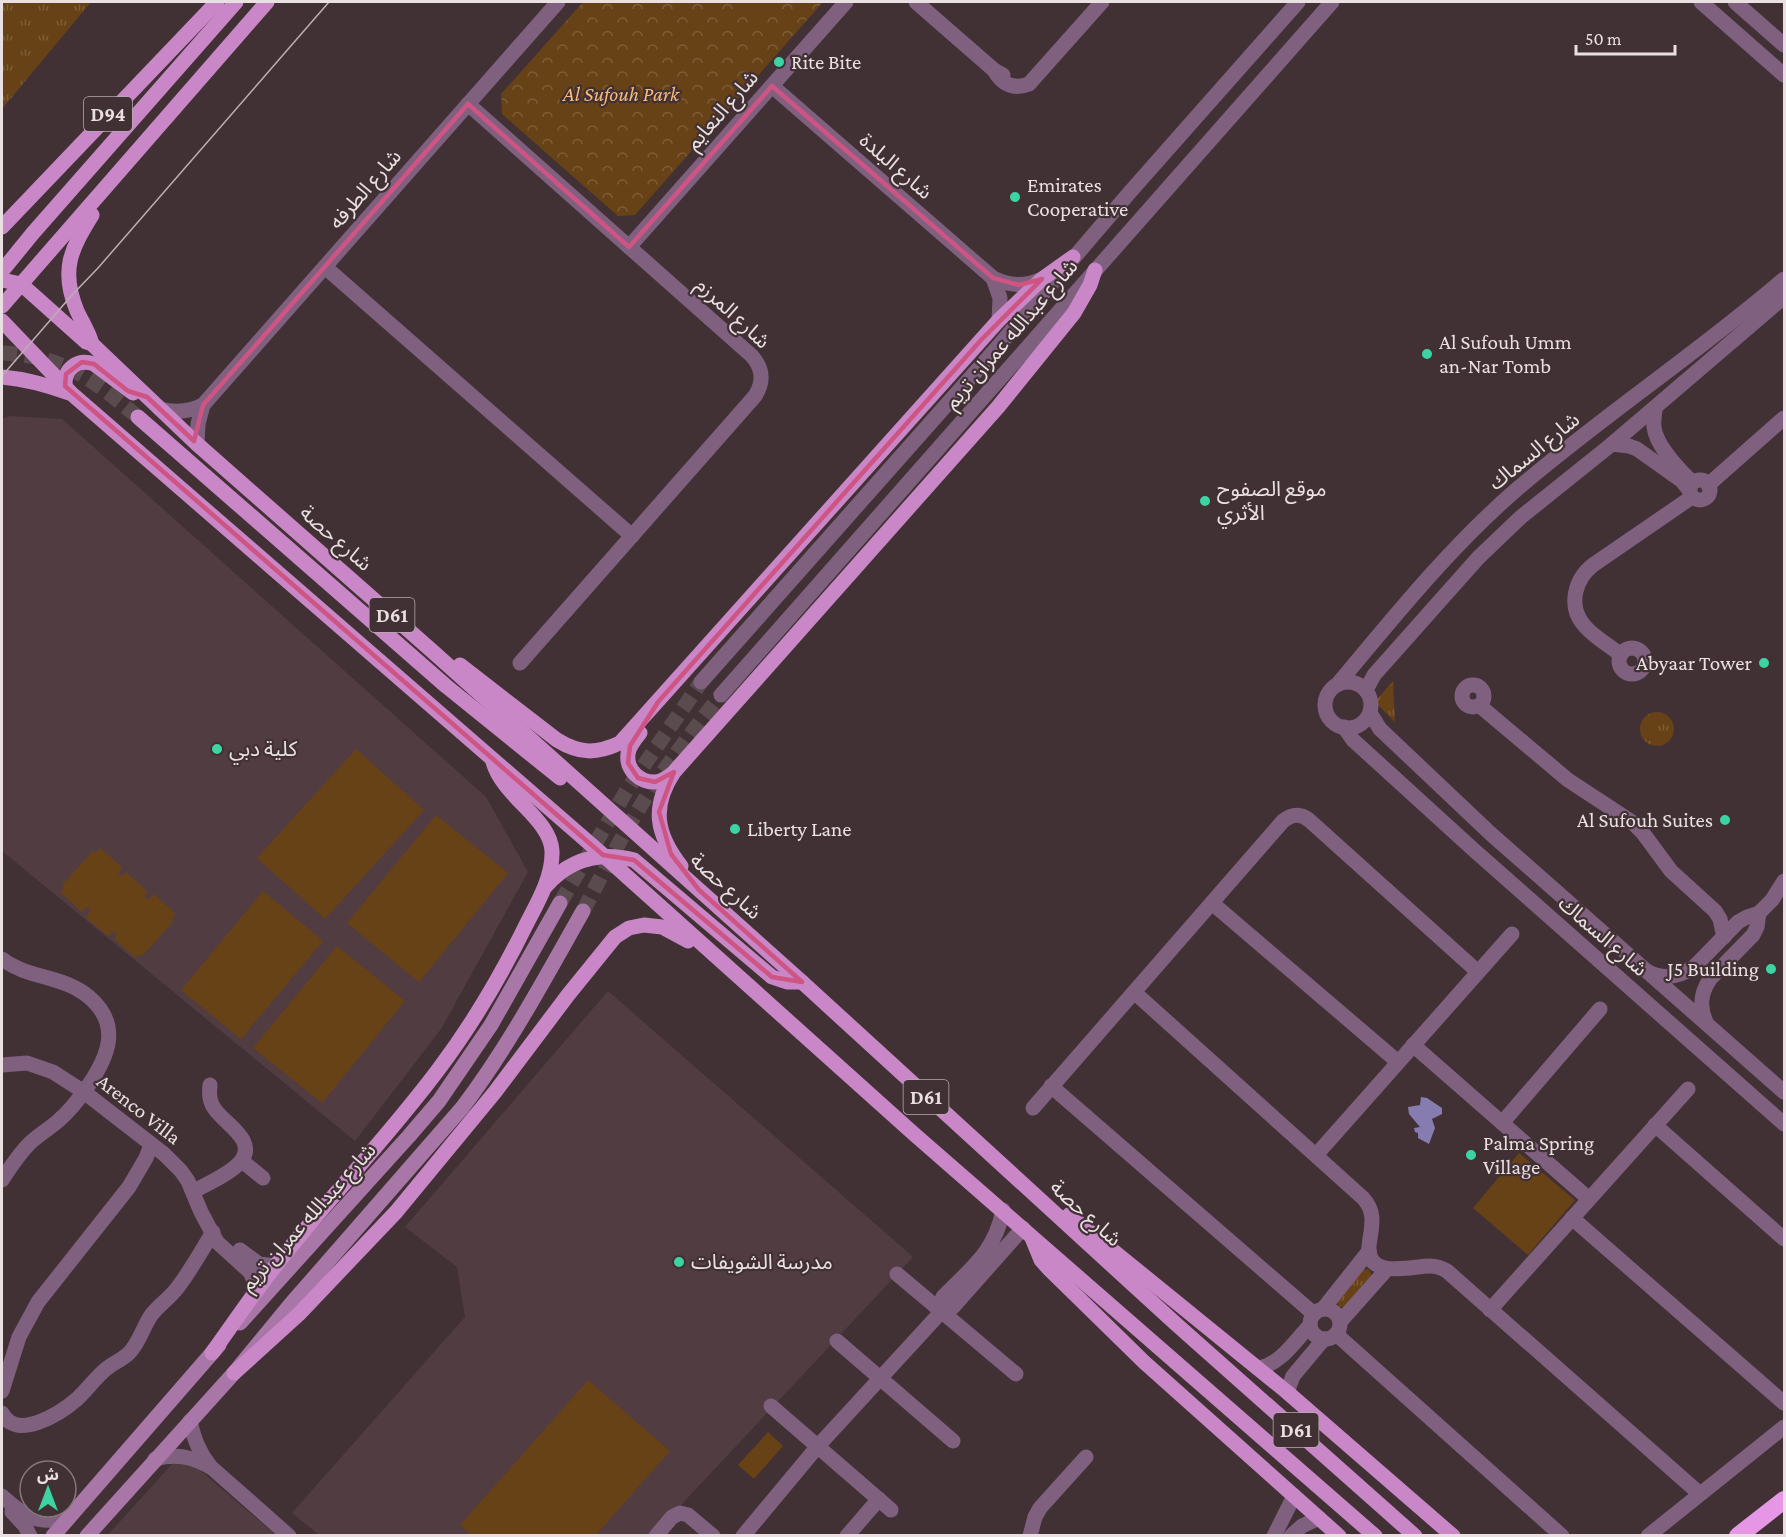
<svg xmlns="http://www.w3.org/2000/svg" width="1786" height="1537" viewBox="0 0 1786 1537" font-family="'Crimson Pro','Noto Sans Arabic',serif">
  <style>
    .built { fill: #513c42 }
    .grass { fill: url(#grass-tufts) }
    .park { fill: url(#park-crowns) }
    .garden { fill: #674217 }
    .water { fill: #877caf }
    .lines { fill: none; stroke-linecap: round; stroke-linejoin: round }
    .tertiary-tunnel { stroke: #5a4b4f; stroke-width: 15; stroke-dasharray: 15 8; stroke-linecap: butt }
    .primary-tunnel { stroke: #5a4b4f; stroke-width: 15; stroke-dasharray: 15 8; stroke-linecap: butt }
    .minor { stroke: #80607f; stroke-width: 15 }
    .tertiary { stroke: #80607f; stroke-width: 15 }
    .secondary { stroke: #a976a8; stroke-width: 15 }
    .primary { stroke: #c987c7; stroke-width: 15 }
    .motorway { stroke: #e596e4; stroke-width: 18 }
    .tram { stroke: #bcb0b3; stroke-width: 1.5 }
    .marked { fill: none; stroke: #ce5484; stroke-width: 4.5; stroke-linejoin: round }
    .poi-dot { fill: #3cd4a3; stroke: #413135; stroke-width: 2 }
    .labels { text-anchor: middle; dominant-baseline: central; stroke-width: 4.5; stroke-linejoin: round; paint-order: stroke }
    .shield { fill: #413135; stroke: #b7acae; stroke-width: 1.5 }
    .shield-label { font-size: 20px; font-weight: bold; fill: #eae0e2 }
    .poi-label { font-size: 21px; fill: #eae0e2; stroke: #413135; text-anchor: start }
    .park-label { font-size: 21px; font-style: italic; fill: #f7ba79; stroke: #413135 }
    .street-label { font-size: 21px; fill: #eae0e2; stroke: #413135 }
  </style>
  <defs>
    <pattern id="grass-tufts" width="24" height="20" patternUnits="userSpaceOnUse" patternTransform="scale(1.5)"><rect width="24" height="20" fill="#674217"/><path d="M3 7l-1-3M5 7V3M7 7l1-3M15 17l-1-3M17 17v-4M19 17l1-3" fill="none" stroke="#7d5d38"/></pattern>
    <pattern id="park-crowns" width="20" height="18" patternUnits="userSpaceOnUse" patternTransform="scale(1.5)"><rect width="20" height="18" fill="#674217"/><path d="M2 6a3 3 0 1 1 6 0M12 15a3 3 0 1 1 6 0" fill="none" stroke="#7d5d38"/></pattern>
  </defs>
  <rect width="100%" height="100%" fill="#413135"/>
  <g class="built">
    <polygon points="9,416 62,419 486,797 528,872 441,1029 355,1141 2,851 2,419"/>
    <polygon points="608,991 913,1257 653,1535 319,1535 292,1513 465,1317 457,1267 405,1227"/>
    <polygon points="181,1454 276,1535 107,1536"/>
  </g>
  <g class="grass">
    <polygon points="2,2 91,2 2,109"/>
    <polygon points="1393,681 1395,722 1375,702"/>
    <circle cx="1657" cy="729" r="17"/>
    <polygon points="1368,1269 1371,1273 1371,1276 1344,1307 1339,1307 1337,1302 1363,1270"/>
  </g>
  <polygon class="park" points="583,2 823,2 635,215 618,216 502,114 501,94"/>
  <g class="garden">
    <polygon points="731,2 785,2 759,28"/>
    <polygon points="356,749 424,810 325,919 257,858"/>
    <polygon points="436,815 508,873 419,982 347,923"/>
    <polygon points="100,848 122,867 118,873 122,876 126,872 148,892 144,896 148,900 154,894 176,914 171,919 173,922 142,956 139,954 136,958 114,939 117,935 113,931 108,936 85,917 91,911 87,907 82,912 60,892 64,888 62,885 93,851 96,853"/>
    <polygon points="263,891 323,941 241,1039 181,990"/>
    <polygon points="337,946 405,1001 322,1103 253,1048"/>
    <polygon points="1519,1153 1575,1200 1528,1255 1473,1208"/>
    <polygon points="588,1380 670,1451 596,1535 471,1535 460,1525"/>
    <polygon points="768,1432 783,1446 754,1479 738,1465"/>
  </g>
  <polygon class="water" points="1421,1097 1427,1098 1442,1108 1442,1114 1432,1119 1435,1128 1429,1144 1418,1138 1418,1133 1415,1132 1414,1128 1420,1127 1409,1114 1408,1107 1420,1105"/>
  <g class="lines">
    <g class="tertiary-tunnel">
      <polyline points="560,903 627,790 701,682"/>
      <path d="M583 911C603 873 622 835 645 799 668 763 694 729 721 695"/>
    </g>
    <path class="primary-tunnel" d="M2 353C64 356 92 379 138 417"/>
    <g class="minor">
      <polyline points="916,2 994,70 1003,75"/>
      <path d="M994 70C1002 85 1014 90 1029 84L1102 2"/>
      <path d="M772 86 993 278C1010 286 1024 287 1042 279"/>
      <path d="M468 104 752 356C763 369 764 382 755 396L520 663"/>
      <polyline points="629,247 846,2"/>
      <polyline points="325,267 632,536"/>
      <polyline points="993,278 1000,298 999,320"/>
      <path d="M1655 408C1655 414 1653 421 1654 427 1656 445 1676 466 1689 479"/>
      <path d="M160 409C176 413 189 412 203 405"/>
      <polyline points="197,444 198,424 203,405 558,2"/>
      <polyline points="1612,444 1629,446 1637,449 1682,481 1689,490"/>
      <circle cx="1700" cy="490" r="10"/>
      <polyline points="1708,485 1784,418"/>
      <circle cx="1632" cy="661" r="13"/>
      <path d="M1621 655C1609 645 1593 637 1583 624 1568 605 1575 579 1593 565L1692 497"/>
      <circle cx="1473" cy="696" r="11"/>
      <polyline points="1480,706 1568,780 1632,822 1643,833 1671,871 1715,911 1720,919 1724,937"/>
      <polyline points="1212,903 1398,1062"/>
      <path d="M2 959C28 979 63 975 89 997 122 1025 108 1057 88 1086 79 1099 70 1111 58 1121 49 1129 38 1135 29 1144 18 1155 10 1168 2 1180"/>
      <path d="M1648 972C1664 980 1679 977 1694 967L1738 922 1747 917 1759 913 1772 900 1784 881"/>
      <path d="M1134 992 1363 1198C1377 1213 1371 1228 1369 1246 1367 1280 1411 1266 1430 1266 1436 1266 1442 1268 1447 1271L1700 1494"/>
      <path d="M1707 1024C1699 1008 1700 994 1710 979L1753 935 1757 927 1759 913"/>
      <polyline points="1413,1045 1589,1199"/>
      <polyline points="2,1065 27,1063 53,1072 84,1092 164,1154 181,1171 188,1181 201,1212 217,1242 250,1272 258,1289"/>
      <polyline points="1051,1086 1314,1314"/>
      <path d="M1033 1108 1283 821C1292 814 1300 813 1309 820L1478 972"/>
      <polyline points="1502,1123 1600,1009"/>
      <polyline points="1655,1125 1784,1239"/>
      <polyline points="1317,1154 1512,934"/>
      <polyline points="242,1161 263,1178"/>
      <path d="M194 1191C207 1184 232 1173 241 1161 258 1140 223 1123 214 1108 209 1101 209 1093 210 1085"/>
      <polyline points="1572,1218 1784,1403"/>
      <polyline points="240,1250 259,1264 276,1266"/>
      <polyline points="897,1274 1016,1374"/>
      <circle cx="1325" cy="1324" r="15"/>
      <polyline points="1323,1309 1369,1251"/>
      <polyline points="1490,1310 1688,1089"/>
      <path d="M942 1311 941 1301 943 1297C971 1268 995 1252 1003 1210"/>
      <polyline points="1340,1322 1387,1269"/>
      <polyline points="1336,1334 1562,1536"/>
      <polyline points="837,1341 953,1441"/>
      <path d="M1258 1368C1280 1365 1296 1340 1310 1325"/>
      <polyline points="2,1391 19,1337 38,1302 129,1187 146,1158 151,1145"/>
      <polyline points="1287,1392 1293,1376 1324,1339"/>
      <polyline points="771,1406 891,1510"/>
      <path d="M2 1413C16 1442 61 1413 77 1399 87 1390 95 1378 106 1369 113 1363 122 1360 129 1353 140 1342 143 1326 152 1314 160 1304 171 1297 178 1287 191 1270 202 1250 213 1232"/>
      <path d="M190 1421C194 1439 199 1452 210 1466"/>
      <path d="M155 1459C177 1453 193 1457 212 1468L289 1536"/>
      <path d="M2 1496C24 1516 37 1526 69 1517"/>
      <polyline points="12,1512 25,1526 30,1536"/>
      <polyline points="656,1536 672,1517 680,1513 688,1515 713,1536"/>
      <polyline points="743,1536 818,1446 942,1311 946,1311 953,1307 1023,1228"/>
      <polyline points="847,1536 879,1499"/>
      <polyline points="1030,1536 1035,1517 1040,1508 1086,1457"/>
      <polyline points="1274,1536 1294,1496"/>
      <polyline points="1291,1536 1302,1526 1319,1518"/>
      <polyline points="1648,1536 1784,1427"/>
    </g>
    <g class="tertiary">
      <polyline points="1701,2 1784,75"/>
      <polyline points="1735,2 1784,45"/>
      <polyline points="701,682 995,350 1130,192 1298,2"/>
      <circle cx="1348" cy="705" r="23"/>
      <path d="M1337 685C1394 617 1449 548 1516 490 1602 416 1698 353 1784 279"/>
      <polyline points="1366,690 1374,675 1478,558 1521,517 1612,444 1784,297"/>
      <polyline points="721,695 1332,2"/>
      <polyline points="1370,713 1380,729 1491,834 1784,1092"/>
      <polyline points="1344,727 1353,740 1475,851 1784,1124"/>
    </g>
    <g class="secondary">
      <polyline points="240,1323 409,1136 439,1101 491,1025 560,903"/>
      <polyline points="53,1536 219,1345"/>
      <path d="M87 1536 234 1373 290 1305 462 1108C509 1046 545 978 583 911"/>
    </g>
    <g class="primary">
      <path d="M92 215C71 249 60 270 77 311 82 322 89 332 92 344"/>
      <polyline points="2,227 217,2"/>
      <polyline points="2,271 33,233 236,2"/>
      <polyline points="2,280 21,284 86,342 92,344 197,444 431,650 802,982 1176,1324 1415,1536"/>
      <polyline points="2,306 267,2"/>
      <polyline points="2,321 72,394 603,855 914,1134 1375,1536"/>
      <path d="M2 377C25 379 47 385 69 393"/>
      <path d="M65 386C64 369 77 358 94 364L133 393"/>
      <polyline points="138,417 446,686 560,778"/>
      <path d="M460 665 557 740C580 754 596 754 620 743L999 320 1042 279 1073 257"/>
      <path d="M640 733C635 739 629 746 628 754 626 770 640 783 656 782 663 781 668 777 673 773"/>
      <path d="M681 866C656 834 651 807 674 772L998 407 1074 313 1090 285 1095 270"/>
      <path d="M546 886C570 859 599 851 634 860L772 977 787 982H802"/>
      <polyline points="1069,1215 1287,1392 1453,1536"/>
      <polyline points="1032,1238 1041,1260 1050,1270 1144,1362 1339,1536"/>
      <path d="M212 1353C233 1324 253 1294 276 1265 328 1199 387 1138 438 1070 472 1025 502 974 527 923 538 902 553 876 552 851 550 818 503 797 493 762"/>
      <polyline points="234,1373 299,1314 396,1212 495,1092 568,995 615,937 629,928 644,925 662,927 688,941"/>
    </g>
    <polyline class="motorway" points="1738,1536 1784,1500"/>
    <polyline class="tram" points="2,376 72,295 98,268 329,2"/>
  </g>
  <path class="marked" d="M772 86 993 278 1019 285 1042 279 982 339 658 702 630 746 628 763 638 778 655 782 674 772 659 812 671 854 699 890 802 982 772 977 634 860 603 855 65 386 66 374 82 362 94 364 128 391 147 397 194 441 203 405 468 104 629 247Z"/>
  <g class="poi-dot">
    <circle cx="779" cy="62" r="6"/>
    <circle cx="1015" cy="197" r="6"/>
    <circle cx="1427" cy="354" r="6"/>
    <circle cx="1205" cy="501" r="6"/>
    <circle cx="1764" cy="663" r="6"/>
    <circle cx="217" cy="749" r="6"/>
    <circle cx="1725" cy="820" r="6"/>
    <circle cx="735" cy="829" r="6"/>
    <circle cx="1771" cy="969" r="6"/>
    <circle cx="1471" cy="1155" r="6"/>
    <circle cx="679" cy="1262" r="6"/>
  </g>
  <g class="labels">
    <g class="shield">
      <rect x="84" y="97" width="48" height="34" rx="4.5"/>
      <rect x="369.5" y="598" width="45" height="34" rx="4.5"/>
      <rect x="903.5" y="1080" width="45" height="34" rx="4.5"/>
      <rect x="1273.5" y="1413" width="45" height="34" rx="4.5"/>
    </g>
    <g class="shield-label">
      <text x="108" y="114">D94</text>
      <text x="392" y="615">D61</text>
      <text x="926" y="1097">D61</text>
      <text x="1296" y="1430">D61</text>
    </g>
    <g class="poi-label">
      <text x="791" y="62">Rite Bite</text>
      <text x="1027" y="185">Emirates<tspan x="1027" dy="24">Cooperative</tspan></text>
      <text x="1439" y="342">Al Sufouh Umm<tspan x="1439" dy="24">an-Nar Tomb</tspan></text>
      <text x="1217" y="489">موقع الصفوح<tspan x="1217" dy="24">الأثري</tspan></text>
      <text x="1752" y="663" text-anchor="end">Abyaar Tower</text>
      <text x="229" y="749">كلية دبي</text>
      <text x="1713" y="820" text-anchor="end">Al Sufouh Suites</text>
      <text x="747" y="829">Liberty Lane</text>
      <text x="1759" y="969" text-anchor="end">J5 Building</text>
      <text x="1483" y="1143">Palma Spring<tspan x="1483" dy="24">Village</tspan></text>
      <text x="691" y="1262">مدرسة الشويفات</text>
    </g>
    <g class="park-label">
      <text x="621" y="94">Al Sufouh Park</text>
    </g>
    <g class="street-label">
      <text transform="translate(722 110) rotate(-49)">شارع النعايم</text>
      <text transform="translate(896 166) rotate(41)">شارع البلدة</text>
      <text transform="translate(365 189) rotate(-49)">شارع الطرفه</text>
      <text transform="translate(733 313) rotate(43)">شارع المرزم</text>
      <text transform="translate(1011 334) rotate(-49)">شارع عبدالله عمران تريم</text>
      <text transform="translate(1534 451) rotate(-39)">شارع السماك</text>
      <text transform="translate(336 538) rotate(41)">شارع حصة</text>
      <text transform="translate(726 886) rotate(42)">شارع حصة</text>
      <text transform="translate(1603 936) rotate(41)">شارع السماك</text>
      <text transform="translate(139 1109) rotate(38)">Arenco Villa</text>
      <text transform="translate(1086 1213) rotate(42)">شارع حصة</text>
      <text transform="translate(308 1217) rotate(-48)">شارع عبدالله عمران تريم</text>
    </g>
  </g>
  <rect width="1786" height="1537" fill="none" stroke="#eae0e2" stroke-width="6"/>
  <g transform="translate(48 1489)"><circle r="28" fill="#413135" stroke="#85777a" stroke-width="1.5"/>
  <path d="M0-4.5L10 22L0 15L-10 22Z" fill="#3cd4a3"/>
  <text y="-9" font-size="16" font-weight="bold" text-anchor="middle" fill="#eae0e2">ش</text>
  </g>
  <path d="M1576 45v9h99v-9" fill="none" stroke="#eae0e2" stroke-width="3"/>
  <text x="1585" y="45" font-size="18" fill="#eae0e2" stroke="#413135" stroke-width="4.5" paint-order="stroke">50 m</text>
</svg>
